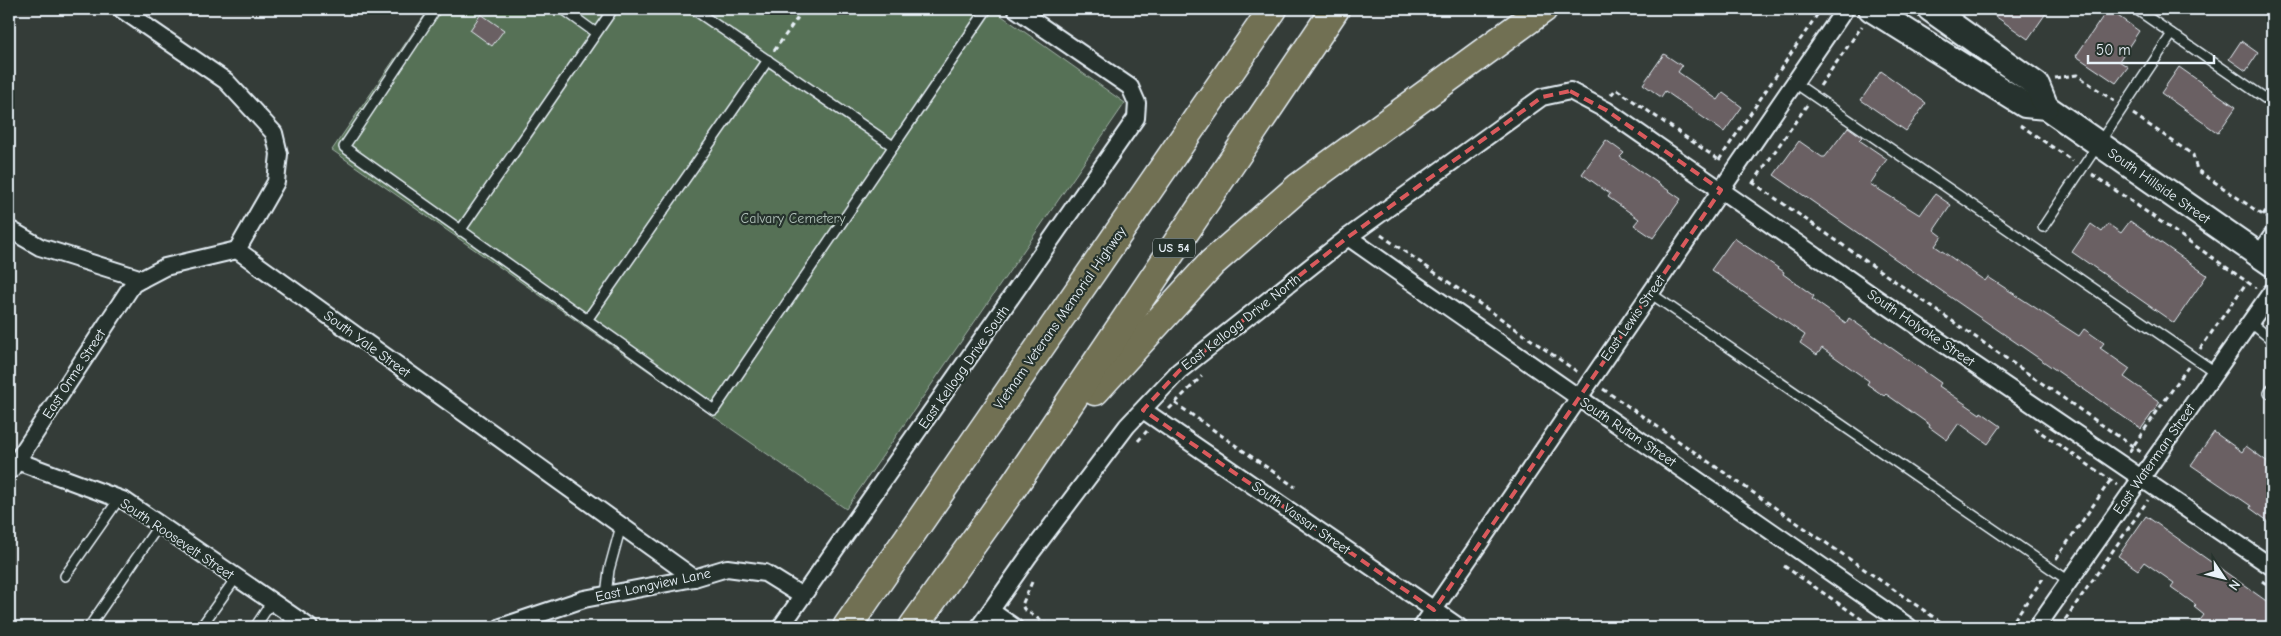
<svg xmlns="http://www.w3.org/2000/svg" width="2281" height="636" font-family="'Comic Neue',sans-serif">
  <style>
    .green { fill: #577156; stroke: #a0b1a7 }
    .building { fill: #6b6063; stroke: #e8f1f8 }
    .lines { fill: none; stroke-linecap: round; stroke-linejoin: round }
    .service-casing { stroke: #e8f1f8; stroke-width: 12 }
    .minor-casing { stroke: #e8f1f8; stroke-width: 20 }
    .secondary-casing { stroke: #e8f1f8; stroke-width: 28 }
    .motorway-casing { stroke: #e8f1f8; stroke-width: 31 }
    .path { stroke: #e8f1f8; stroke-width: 3; stroke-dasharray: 5 4; stroke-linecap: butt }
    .service { stroke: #26332d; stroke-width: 9 }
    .minor { stroke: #26332d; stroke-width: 16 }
    .secondary { stroke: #26332d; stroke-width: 24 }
    .motorway { stroke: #716f52; stroke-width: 28 }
    .marked { fill: none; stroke: #da5a5c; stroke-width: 4; stroke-dasharray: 10 6; stroke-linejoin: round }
    .labels { text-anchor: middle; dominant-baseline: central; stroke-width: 4.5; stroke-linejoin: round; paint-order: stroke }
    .shield { fill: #26332d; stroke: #aeb8bb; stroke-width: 1 }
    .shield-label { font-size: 12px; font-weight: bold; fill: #e8f1f8 }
    .street-label { font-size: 14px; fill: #e8f1f8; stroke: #26332d }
    .park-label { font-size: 14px; fill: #aebeb7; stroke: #26332d }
  </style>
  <rect width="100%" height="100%" fill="#343c38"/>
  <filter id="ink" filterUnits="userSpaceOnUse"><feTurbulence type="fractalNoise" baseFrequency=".02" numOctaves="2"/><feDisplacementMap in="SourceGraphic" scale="10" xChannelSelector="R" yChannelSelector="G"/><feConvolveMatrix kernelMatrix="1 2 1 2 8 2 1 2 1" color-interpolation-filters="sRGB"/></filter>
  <g filter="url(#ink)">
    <path class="green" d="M429,9H992L1125,103L846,509L332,150Z"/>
    <g class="building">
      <path d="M1985,9H2049L2028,39Z"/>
      <path d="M2108,9L2139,31L2119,61L2128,67L2116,83L2076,56Z"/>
      <path d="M481,14L504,30L492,46L470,30Z"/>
      <path d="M2241,41L2258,53L2246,71L2229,59Z"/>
      <path d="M1664,54L1682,66L1678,72L1718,100L1723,93L1742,107L1724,132L1665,91L1661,97L1643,84Z"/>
      <path d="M2179,67L2236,107L2218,133L2161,93Z"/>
      <path d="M1881,71L1926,103L1906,131L1861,100Z"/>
      <path d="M1848,127L1862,137L1859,140L1887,159L1870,184L1920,215L1935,194L1951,205L1934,230L1942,236L1935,246L1985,281L1988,277L2079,336L2084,329L2104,343L2100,348L2130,369L2124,377L2160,402L2141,429L1774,175L1799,141L1822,157H1825Z"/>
      <path d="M1606,140L1624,153L1620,157L1681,199L1653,238L1634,225L1639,219L1608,197L1610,194L1582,174Z"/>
      <path d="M2130,221L2207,275L2174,323L2072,252L2091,224L2102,232L2108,224L2121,233Z"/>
      <path d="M1734,238L1784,272L1783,274L1814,296L1812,299L1846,323L1849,318L1941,383L1939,386L1980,414L1981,412L2001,426L1988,444L1959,423L1947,440L1929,427L1930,425L1886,394L1884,396L1867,384L1869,381L1822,348L1817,355L1800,343L1805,335L1711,270Z"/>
      <path d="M2214,432L2242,452L2246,446L2272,465V524L2250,508L2251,506L2191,465Z"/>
      <path d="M2146,516L2272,605V627H2195L2204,615L2194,607L2196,605L2171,587L2174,583L2144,562L2138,570L2118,556Z"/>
    </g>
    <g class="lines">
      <g class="service-casing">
        <g id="service">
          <path d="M563,9L596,33"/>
          <path d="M693,9L893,146"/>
          <path d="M2136,9L2272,103"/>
          <path d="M434,12L344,147L714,410L987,9"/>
          <path d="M1795,83L2215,372"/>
          <path d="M2043,227L2172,34"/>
          <path d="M460,231L613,9"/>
          <path d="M1650,293L2069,581"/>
          <path d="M587,320L768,60"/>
          <path d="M2250,322L2272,340"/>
          <path d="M2269,393L2272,388"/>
          <path d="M65,576L119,499"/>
          <path d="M606,595L609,570L621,526"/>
          <path d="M89,627L159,525"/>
          <path d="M201,627L236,578"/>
          <path d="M255,627L271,603"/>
        </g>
      </g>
      <g class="minor-casing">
        <g id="minor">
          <path d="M121,9L226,81L274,133L279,154L276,182L237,250"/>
          <path d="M9,229L40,247L142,279L165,267L237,250L694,578"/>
          <path d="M1348,237C1534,368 1722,496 1909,627"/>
          <path d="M2259,255L2272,236"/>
          <path d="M1143,410L1459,627"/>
          <path d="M9,466L17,461L125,501L309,627"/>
          <path d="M11,470L133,284L142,279"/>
          <path d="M991,611L1014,627"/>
          <path d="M501,627L584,599L694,578L727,568L765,573L802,596"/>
          <path d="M781,627L1136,118L1137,103L1130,87L1016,9"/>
          <path d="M979,627L1028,557L1127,426L1179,371L1348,237L1542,97L1570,91L1606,110L1876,298L2272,567"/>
          <path d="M1422,627L1845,9"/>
          <path d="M2037,627L2272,291"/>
        </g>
      </g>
      <g class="secondary-casing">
        <g id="secondary">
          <path d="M1871,9L2025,105L2046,107L2272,264"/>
          <path d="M1930,9L2037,85L2046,107"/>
        </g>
      </g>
      <g class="motorway-casing">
        <g id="motorway">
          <path d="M1095,391L1212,263L1299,187L1543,9"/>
          <path d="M847,627L1273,9"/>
          <path d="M913,627L1013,487L1335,9"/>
        </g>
      </g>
      <g class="path">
        <path d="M774,51L804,9"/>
        <path d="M2055,78L2077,75L2114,101"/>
        <path d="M1820,86L1862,26"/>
        <path d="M1611,95L1616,89L1719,160"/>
        <path d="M2133,114L2193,155L2197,170L2270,220"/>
        <path d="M2020,125L2073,161"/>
        <path d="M1719,160L1821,9"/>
        <path d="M2092,174L2256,288"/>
        <path d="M1752,182L2141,452"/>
        <path d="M1753,183L1807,105"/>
        <path d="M2263,215L2272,201"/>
        <path d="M1381,235L1579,373"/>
        <path d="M2200,349L2247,282"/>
        <path d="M1603,389L1948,627"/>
        <path d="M1175,403L1295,487"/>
        <path d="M1169,409L1202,376"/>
        <path d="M2034,428L2118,485"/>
        <path d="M1138,441L1147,431"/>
        <path d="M2129,452L2188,367"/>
        <path d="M2056,559L2112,478"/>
        <path d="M1784,566L1873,627"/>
        <path d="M2262,581L2272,588"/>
        <path d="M1032,582L1022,605L1024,609L1050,627"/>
        <path d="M2009,627L2044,577"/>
        <path d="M2060,627L2148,500"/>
      </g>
      <use href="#service" class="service"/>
      <use href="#minor" class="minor"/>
      <use href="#secondary" class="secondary"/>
      <use href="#motorway" class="motorway"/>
    </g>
  </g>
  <path class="marked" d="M1570,91L1606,110L1721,190L1434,610L1143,410L1179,371L1348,237L1542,97Z"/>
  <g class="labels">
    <rect class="shield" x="1153" y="238.5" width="42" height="19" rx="4"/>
    <g class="shield-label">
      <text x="1174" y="248">US 54</text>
    </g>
    <g class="street-label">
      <text transform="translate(2159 186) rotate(35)">South Hillside Street</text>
      <text transform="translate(1060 318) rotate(-55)">Vietnam Veterans Memorial Highway</text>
      <text transform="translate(1633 318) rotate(-55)">East Lewis Street</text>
      <text transform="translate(1241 322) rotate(-38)">East Kellogg Drive North</text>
      <text transform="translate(1921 328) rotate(34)">South Holyoke Street</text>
      <text transform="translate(367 344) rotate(36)">South Yale Street</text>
      <text transform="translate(964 367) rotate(-55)">East Kellogg Drive South</text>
      <text transform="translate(74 374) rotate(-57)">East Orme Street</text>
      <text transform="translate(1628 432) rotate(34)">South Rutan Street</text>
      <text transform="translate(2154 459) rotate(-55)">East Waterman Street</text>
      <text transform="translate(1301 518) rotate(35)">South Vassar Street</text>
      <text transform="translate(177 539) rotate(34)">South Roosevelt Street</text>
      <text transform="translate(653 585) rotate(-12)">East Longview Lane</text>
    </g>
    <g class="park-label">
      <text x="793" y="218">Calvary Cemetery</text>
    </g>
  </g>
  <rect width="2281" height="636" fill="none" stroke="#26332d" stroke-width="30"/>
  <rect x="15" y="15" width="2251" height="606" fill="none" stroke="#e8f1f8" stroke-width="2" filter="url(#ink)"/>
  <g transform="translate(2224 578) rotate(125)" stroke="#26332d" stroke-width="4" paint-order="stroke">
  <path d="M0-4L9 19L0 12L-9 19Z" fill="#e8f1f8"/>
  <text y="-8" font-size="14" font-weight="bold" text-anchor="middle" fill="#e8f1f8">N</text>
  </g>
  <path d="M2088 55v8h126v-8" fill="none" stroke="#e8f1f8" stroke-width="2.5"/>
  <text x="2096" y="55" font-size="15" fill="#e8f1f8" stroke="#26332d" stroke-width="4" paint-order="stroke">50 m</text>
</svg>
